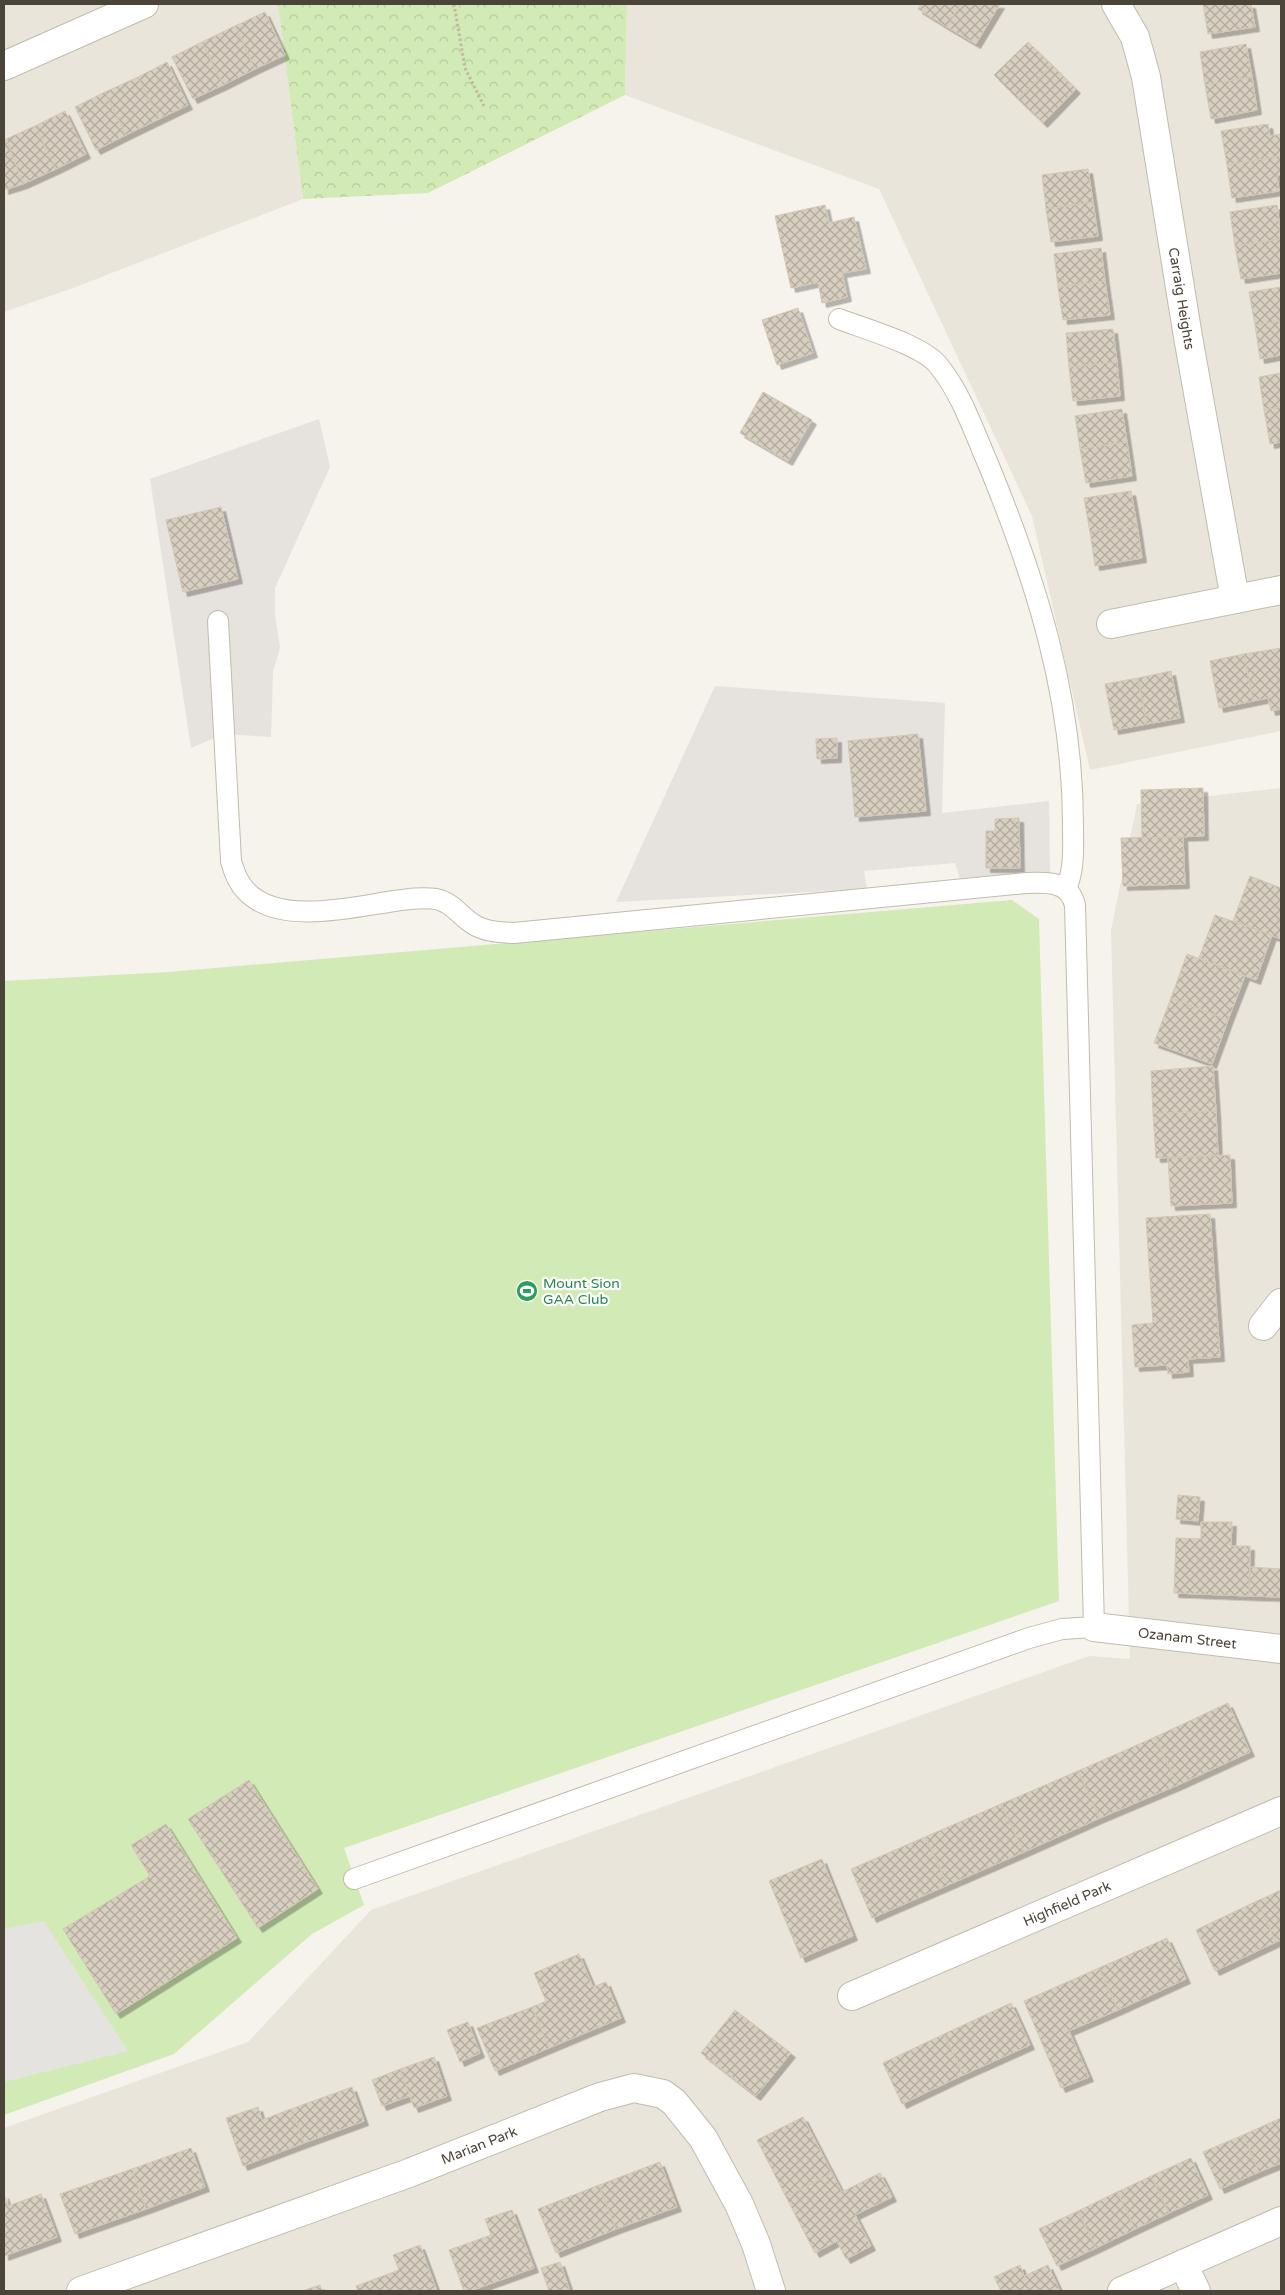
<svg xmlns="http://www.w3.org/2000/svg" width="1285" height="2295" font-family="'Varela Round',sans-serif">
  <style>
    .residential { fill: #eae5da }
    .industrial { fill: #e6e2dd }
    .grass { fill: #d2eab5 }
    .park { fill: url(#park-crowns) }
    .parking { fill: #e5e3e0 }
    .building { fill: url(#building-cross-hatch); stroke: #d3c7b4; filter: url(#shadow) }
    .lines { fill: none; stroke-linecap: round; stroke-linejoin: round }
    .service-casing { stroke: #c2bbae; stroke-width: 22 }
    .minor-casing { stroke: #c2bbae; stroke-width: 30 }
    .path { stroke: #c4b79f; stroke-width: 3; stroke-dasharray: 2.5 2.5; stroke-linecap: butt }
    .service { stroke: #fff; stroke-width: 20 }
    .minor { stroke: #fff; stroke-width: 28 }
    .labels { text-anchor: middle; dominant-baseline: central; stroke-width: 4.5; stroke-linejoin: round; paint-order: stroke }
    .street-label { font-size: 14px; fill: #4b4439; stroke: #fff }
    .leisure-label { font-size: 14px; fill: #27864d; stroke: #fff; text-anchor: start }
  </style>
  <defs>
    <pattern id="park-crowns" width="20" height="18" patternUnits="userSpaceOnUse" patternTransform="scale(1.25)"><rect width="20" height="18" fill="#d2eab5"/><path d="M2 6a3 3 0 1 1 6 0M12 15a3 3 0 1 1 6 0" fill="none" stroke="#b6ca9c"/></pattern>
    <pattern id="building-cross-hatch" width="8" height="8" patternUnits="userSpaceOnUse" patternTransform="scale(1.25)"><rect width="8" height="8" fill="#d8cfc1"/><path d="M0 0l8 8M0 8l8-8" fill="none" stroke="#b1aa9e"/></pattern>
    <filter id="shadow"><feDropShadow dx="4.5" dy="4.5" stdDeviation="0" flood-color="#0004"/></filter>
  </defs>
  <rect width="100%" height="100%" fill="#f6f3ec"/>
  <g class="residential">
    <path d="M4,4H278L303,199L73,288L4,312Z"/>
    <path d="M627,4H1281V731L1090,770L1032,516L879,189L625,95Z"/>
    <path d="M1281,788V2291H4V2128L248,2042L371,1910L1089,1656L1130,1659L1111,930L1137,804Z"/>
  </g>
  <g class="industrial">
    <path d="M319,419L330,467L275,588V614L280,648L273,672L271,737L224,734L191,748L150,479Z"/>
    <path d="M715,686L945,703L942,813L1049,801L1050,873L960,879L955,863L864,871L867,889L616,902Z"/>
  </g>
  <path class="grass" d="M1012,900L1039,919L1059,1601L344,1848L364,1905L312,1934L174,2054L4,2115V981L168,972Z"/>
  <path class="park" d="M278,4H627L625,95L428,193L303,199Z"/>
  <path class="parking" d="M44,1921L128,2051L4,2082V1929Z"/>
  <g class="building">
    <path d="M921,4H961L947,27L918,9Z"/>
    <path d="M961,4H1000L976,44L947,27Z"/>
    <path d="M1203,4H1251L1255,27L1208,34Z"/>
    <path d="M265,12L285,55L255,69L235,26Z"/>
    <path d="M235,26L255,69L223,85L202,42Z"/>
    <path d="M202,42L223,85L193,99L172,57Z"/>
    <path d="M1028,42L1052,65L1018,99L994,75Z"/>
    <path d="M1246,44L1252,77L1205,85L1200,52Z"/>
    <path d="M167,62L188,105L159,119L138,77Z"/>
    <path d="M1052,65L1076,89L1043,123L1018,99Z"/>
    <path d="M138,77L159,119L126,135L105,92Z"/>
    <path d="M1252,77L1257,110L1211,119L1205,85Z"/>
    <path d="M105,92L126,135L96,150L75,107Z"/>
    <path d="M65,111L86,154L56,169L35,126Z"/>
    <path d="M1268,124L1270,136L1281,134V156L1227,165L1221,131Z"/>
    <path d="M35,126L56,169L23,184L6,139Z"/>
    <path d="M6,139L23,184L4,190V140Z"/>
    <path d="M1281,156V175L1277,176L1279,191L1232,198L1227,165Z"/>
    <path d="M1088,169L1093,202L1046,209L1042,175Z"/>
    <path d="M1093,202L1098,236L1051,242L1046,209Z"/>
    <path d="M825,205L829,223L854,217L866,269L842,273L847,297L822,303L818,282L791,288L775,216Z"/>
    <path d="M1277,205L1281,239L1235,246L1230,212Z"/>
    <path d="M1281,239V273L1241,279L1235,246Z"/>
    <path d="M1101,248L1105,281L1058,287L1054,254Z"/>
    <path d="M1105,281L1110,315L1063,320L1058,287Z"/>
    <path d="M1281,287V321L1255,325L1249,292Z"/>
    <path d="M798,308L813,353L777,365L762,320Z"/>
    <path d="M1281,321V355L1260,359L1255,325Z"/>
    <path d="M1113,329L1117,362L1069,367L1066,333Z"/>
    <path d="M1117,362L1120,396L1073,401L1069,367Z"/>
    <path d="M1281,373V407L1264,410L1259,377Z"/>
    <path d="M763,392L812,420L788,461L740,433Z"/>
    <path d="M1281,407V442L1270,444L1264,410Z"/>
    <path d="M1122,409L1127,442L1080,449L1075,416Z"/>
    <path d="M1127,442L1132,476L1086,483L1080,449Z"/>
    <path d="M1131,491L1137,525L1090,532L1084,498Z"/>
    <path d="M221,507L238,579L183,592L166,520Z"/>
    <path d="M1137,525L1142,558L1095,566L1090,532Z"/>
    <path d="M1281,648V709L1271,711L1268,698L1253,701L1244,654Z"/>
    <path d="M1244,654L1253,701L1219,708L1210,661Z"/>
    <path d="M1171,671L1180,718L1147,724L1138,678Z"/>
    <path d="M1138,678L1147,724L1114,730L1105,684Z"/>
    <path d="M918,734L926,811L855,817L848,741Z"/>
    <path d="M837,738V758L817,759L816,739Z"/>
    <path d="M1203,788L1204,836L1142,838L1141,790Z"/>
    <path d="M1019,818L1020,868H986V831H995V819Z"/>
    <path d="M1183,837L1185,884L1123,886L1121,838Z"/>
    <path d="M1250,876L1281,888V939L1233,921Z"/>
    <path d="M1215,915L1272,935L1256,980L1199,958Z"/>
    <path d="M1187,954L1245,976L1228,1020L1171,998Z"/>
    <path d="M1171,998L1228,1020L1212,1064L1154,1043Z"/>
    <path d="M1213,1066L1216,1111L1153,1114L1151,1071Z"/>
    <path d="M1216,1111L1218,1155L1156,1158L1153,1114Z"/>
    <path d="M1230,1155L1232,1203L1171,1206L1168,1158Z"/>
    <path d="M1210,1214L1220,1357L1188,1359L1189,1372L1168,1374L1167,1365L1135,1367L1132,1325L1153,1323L1146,1218Z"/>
    <path d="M1178,1495L1200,1497L1198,1521L1176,1519Z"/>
    <path d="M1201,1522H1232L1231,1546H1250L1249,1596L1174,1593L1176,1538L1201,1539Z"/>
    <path d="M1250,1567L1281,1569V1597L1249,1596Z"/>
    <path d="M1228,1703L1250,1752L1178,1785L1155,1737Z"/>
    <path d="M1155,1737L1178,1785L1100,1818L1078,1771Z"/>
    <path d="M1078,1771L1100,1818L1024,1852L1001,1804Z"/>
    <path d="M249,1780L318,1889L258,1928L188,1819Z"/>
    <path d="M1001,1804L1024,1852L948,1885L925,1837Z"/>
    <path d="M166,1824L237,1938L116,2014L63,1929L150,1876L131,1845Z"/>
    <path d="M925,1837L948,1885L872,1918L851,1869Z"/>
    <path d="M822,1859L853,1936L801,1958L769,1881Z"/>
    <path d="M1281,1890V1940L1276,1942L1257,1901Z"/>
    <path d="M1257,1901L1276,1942L1215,1971L1196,1930Z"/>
    <path d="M1167,1938L1186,1979L1118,2010L1099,1968Z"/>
    <path d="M579,1954L593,1987L606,1982L621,2018L549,2048L532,2007L546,2001L534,1973Z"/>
    <path d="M1099,1968L1118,2010L1069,2031L1089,2077L1061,2088L1024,2001Z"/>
    <path d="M1011,2003L1030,2045L963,2075L944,2034Z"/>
    <path d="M532,2007L549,2048L495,2071L477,2028Z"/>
    <path d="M735,2010L791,2053L756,2096L701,2053Z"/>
    <path d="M468,2022L480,2053L460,2062L447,2030Z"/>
    <path d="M944,2034L963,2075L902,2104L883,2063Z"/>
    <path d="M434,2057L447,2096L414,2108L400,2069Z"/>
    <path d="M400,2069L410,2096L382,2106L372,2080Z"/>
    <path d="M352,2087L364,2121L304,2143L291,2109Z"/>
    <path d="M258,2107L262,2120L291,2109L304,2143L243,2166L226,2118Z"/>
    <path d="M803,2117L832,2173L786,2197L757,2140Z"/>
    <path d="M1281,2118V2163L1259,2172L1243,2135Z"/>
    <path d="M1243,2135L1259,2172L1220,2189L1203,2152Z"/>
    <path d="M191,2148L205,2187L146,2209L132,2169Z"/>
    <path d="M1191,2158L1208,2195L1169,2213L1151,2176Z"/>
    <path d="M660,2162L677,2207L616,2229L599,2185Z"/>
    <path d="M132,2169L146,2209L75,2234L60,2194Z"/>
    <path d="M832,2173L842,2192L880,2173L892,2197L855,2215L871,2246L846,2259L837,2241L815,2253L786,2197Z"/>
    <path d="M1151,2176L1169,2213L1135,2229L1117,2192Z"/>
    <path d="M599,2185L616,2229L556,2253L538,2209Z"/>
    <path d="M1117,2192L1135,2229L1096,2248L1078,2211Z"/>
    <path d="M4,2194L8,2206L41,2194L57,2237L4,2256Z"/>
    <path d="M512,2210L534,2268L470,2291H464L449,2250L491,2235L485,2219Z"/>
    <path d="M1078,2211L1096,2248L1057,2266L1039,2229Z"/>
    <path d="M420,2245L437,2291H358L356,2286L399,2270L393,2255Z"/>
    <path d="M560,2262L570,2291H549L541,2268Z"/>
    <path d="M1020,2265L1024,2276L1048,2265L1060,2291H1001L994,2277Z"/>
    <path d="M320,2285L322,2291H302Z"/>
  </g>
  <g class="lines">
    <g class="service-casing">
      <g id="service">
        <path d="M839,319C865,329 922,345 938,365C962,394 974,432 989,466C1037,583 1073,698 1073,825C1073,847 1075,868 1066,889"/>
        <path d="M218,621L231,861C234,872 238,883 246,891C279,926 353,907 394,901C408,899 422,897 436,899C452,902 460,916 473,924C485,932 500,932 514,933L1026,883C1047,882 1069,881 1075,905L1094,1627L1062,1629L1029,1638L354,1879"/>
      </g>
    </g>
    <g class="minor-casing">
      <g id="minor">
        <path id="s1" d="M1116,4L1135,37L1146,77L1188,337L1235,599"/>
        <path d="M4,66L144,4"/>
        <path d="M1111,624L1281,590"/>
        <path d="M1263,1326L1281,1303"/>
        <path id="s2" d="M1094,1627L1281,1649"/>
        <path id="s3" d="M852,1996L1281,1811"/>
        <path d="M1183,2264L1196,2291"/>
        <path id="s4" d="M81,2291L409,2173L600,2097L634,2088L663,2094L674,2102L703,2138L739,2204L756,2244L771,2291"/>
        <path d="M1122,2291L1281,2221"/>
      </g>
    </g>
    <path class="path" d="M454,4L465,68L484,106"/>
    <use href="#service" class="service"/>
    <use href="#minor" class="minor"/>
  </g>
  <defs>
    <g id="stadium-disc" transform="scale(1.125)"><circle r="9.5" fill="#2e9e5b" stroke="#fff"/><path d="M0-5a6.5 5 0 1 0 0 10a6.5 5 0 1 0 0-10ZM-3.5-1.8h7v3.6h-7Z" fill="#fff"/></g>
  </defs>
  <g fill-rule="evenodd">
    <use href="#stadium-disc" x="527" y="1291"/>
  </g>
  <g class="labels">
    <g class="street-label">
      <text stroke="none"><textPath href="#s1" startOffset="304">Carraig Heights</textPath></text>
      <text stroke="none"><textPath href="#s2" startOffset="94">Ozanam Street</textPath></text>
      <text stroke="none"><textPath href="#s3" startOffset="234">Highfield Park</textPath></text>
      <text stroke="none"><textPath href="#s4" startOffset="424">Marian Park</textPath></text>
    </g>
    <g class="leisure-label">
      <text x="543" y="1283">Mount Sion<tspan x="543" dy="16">GAA Club</tspan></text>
    </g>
  </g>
  <rect width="1285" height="2295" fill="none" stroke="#4b4439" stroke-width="10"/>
</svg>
